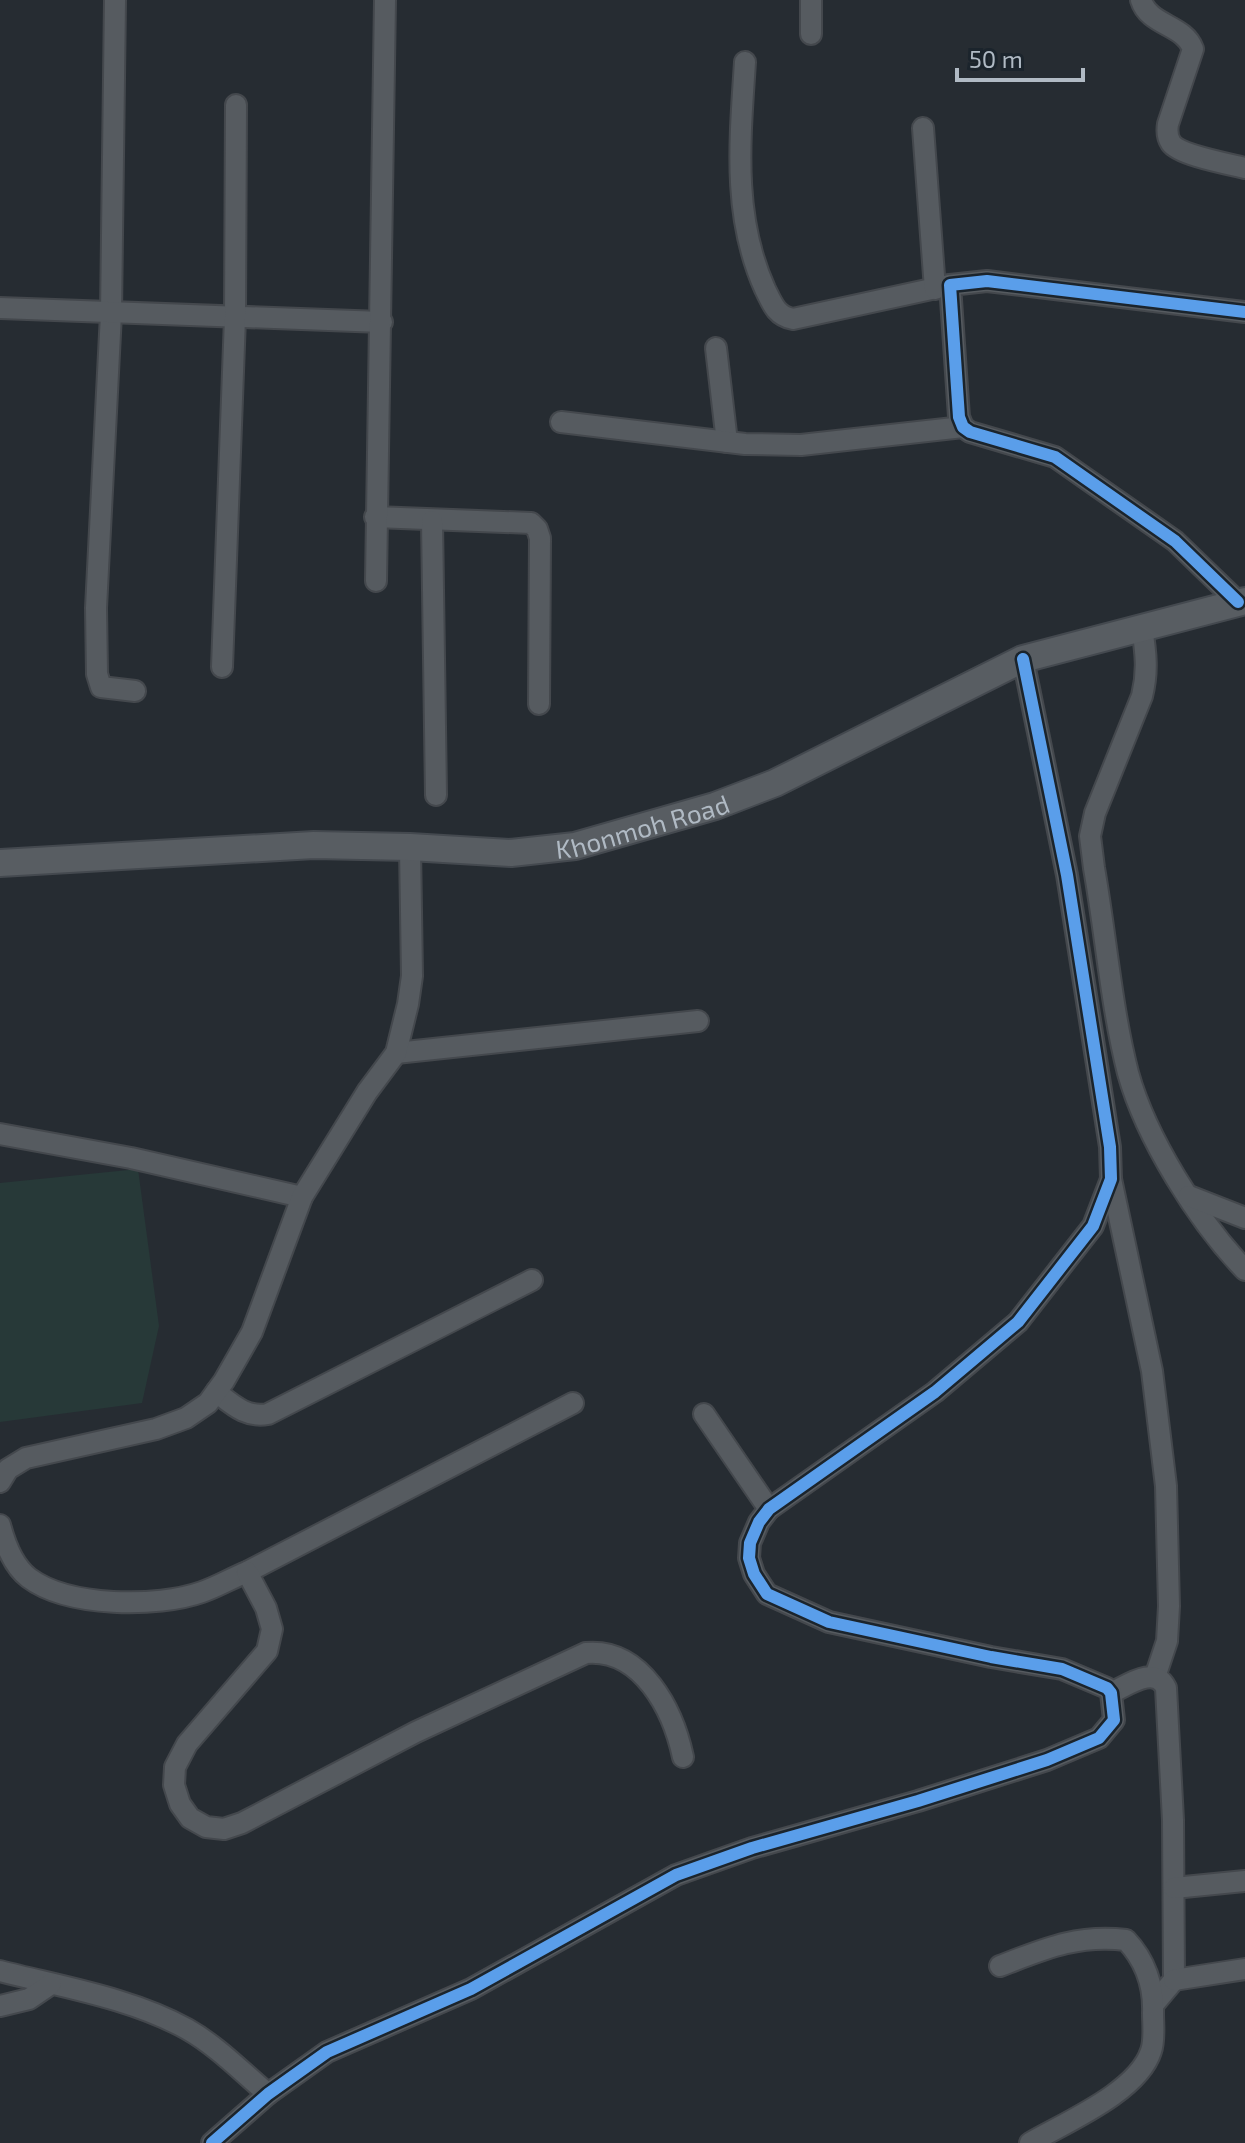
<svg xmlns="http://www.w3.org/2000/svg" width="1245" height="2143" font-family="'Exo 2',sans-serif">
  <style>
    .green { fill: #273938 }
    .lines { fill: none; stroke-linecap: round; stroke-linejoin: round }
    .minor-casing { stroke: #44484d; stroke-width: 24 }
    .major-casing { stroke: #44494f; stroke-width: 30 }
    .minor { stroke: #565b60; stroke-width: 20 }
    .major { stroke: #585d62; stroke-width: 26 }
    .cycleway-casing { stroke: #1b242c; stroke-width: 17 }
    .cycleway { stroke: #5a9eea; stroke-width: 12 }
    .labels { text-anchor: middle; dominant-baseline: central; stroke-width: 6; stroke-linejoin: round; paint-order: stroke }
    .street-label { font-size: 26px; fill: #b0bac4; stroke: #1b242c }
  </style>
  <rect width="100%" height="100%" fill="#262c32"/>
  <path class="green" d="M138,1169L159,1326L142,1403L0,1422V1183Z"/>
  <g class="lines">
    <g class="minor-casing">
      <g id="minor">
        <path d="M115,0L111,314L96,608L97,674L101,687L135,691"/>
        <path d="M811,0V34"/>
        <path d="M1141,0C1149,26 1184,24 1193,49L1168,124C1167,130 1167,137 1171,143C1179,155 1229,164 1245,168"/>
        <path d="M745,62C740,140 732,216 765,289C772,303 776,316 793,319L950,285"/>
        <path d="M923,128L935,289"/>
        <path d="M0,308L382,322"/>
        <path d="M716,348L727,442"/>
        <path d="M561,422L745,444L801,445L963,427"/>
        <path d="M375,517L531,523L537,529L540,538L539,704"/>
        <path d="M432,521L436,795"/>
        <path d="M376,581L385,0"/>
        <path d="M1238,602L1175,541L1055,457L970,432L963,427L959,417L950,285L987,281L1245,312"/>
        <path d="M1142,628C1146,653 1148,672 1142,696L1095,813L1090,836L1094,868C1106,936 1111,1006 1128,1073C1146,1138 1198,1221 1245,1270"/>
        <path d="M222,667L235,318L236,105"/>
        <path d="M396,1053L698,1021"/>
        <path d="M0,1134L131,1158L302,1197"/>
        <path d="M1111,1179L1152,1371L1166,1486L1169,1606L1167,1641L1155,1677"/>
        <path d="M1189,1196L1245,1218"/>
        <path d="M216,1392C233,1405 246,1418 268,1414L532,1280"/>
        <path d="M704,1414L769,1509"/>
        <path d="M0,1482L8,1469L26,1458L156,1429L186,1418L208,1403L224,1381L252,1332L302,1197L367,1092L396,1053L408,1004L412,976L410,847"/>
        <path d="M0,1525C5,1544 13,1566 29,1578C68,1607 157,1608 202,1592C217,1587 232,1578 247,1572L573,1403"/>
        <path d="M247,1572L266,1608L272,1629L267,1651L187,1744L175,1767L174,1785L180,1804L190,1818L206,1827L224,1829L242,1823L416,1732L586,1653C642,1648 673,1710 683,1757"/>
        <path d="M1111,1693C1128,1685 1155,1665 1166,1688L1173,1820L1174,1980L1153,2005"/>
        <path d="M1174,1888L1245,1881"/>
        <path d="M1000,1966C1044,1949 1078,1934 1126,1940C1145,1960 1154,1986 1153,2013C1153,2025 1155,2040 1151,2051C1138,2092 1066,2122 1030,2143"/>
        <path d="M0,1971C62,1987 131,1998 187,2029C217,2046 242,2072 268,2094"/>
        <path d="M1174,1980L1245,1969"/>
        <path d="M0,2006L29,1999L51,1984"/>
        <path d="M212,2143L268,2094L327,2052L471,1989L676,1875L752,1848L918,1801L1047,1760L1099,1738L1114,1720L1111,1693L1107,1688L1062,1669L991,1657L829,1622L767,1594L754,1574L749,1558L750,1543L759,1522L769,1509L935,1392L1018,1322L1093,1226L1111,1179L1110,1147L1067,875L1023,659"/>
      </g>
    </g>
    <g class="major-casing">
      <g id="major">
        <path id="s1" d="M0,863L314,845L410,847L511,853L575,846L715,806L775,783L1023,659L1245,601"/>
      </g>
    </g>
    <use href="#minor" class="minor"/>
    <use href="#major" class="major"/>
    <g class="cycleway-casing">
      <g id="cycleway">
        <path d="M1238,602L1175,541L1055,457L970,432L963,427L959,417L950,285L987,281L1245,312"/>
        <path d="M212,2143L268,2094L327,2052L471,1989L676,1875L752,1848L918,1801L1047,1760L1099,1738L1114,1720L1111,1693L1107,1688L1062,1669L991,1657L829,1622L767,1594L754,1574L749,1558L750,1543L759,1522L769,1509L935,1392L1018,1322L1093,1226L1111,1179L1110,1147L1067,875L1023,659"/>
      </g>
    </g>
    <use href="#cycleway" class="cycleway"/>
  </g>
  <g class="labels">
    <g class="street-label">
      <text stroke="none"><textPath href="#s1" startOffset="646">Khonmoh Road</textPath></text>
    </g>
  </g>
  <path d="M957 68v12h126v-12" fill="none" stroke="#b0bac4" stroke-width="4"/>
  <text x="969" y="68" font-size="24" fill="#b0bac4" stroke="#1b242c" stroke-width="6" paint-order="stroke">50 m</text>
</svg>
